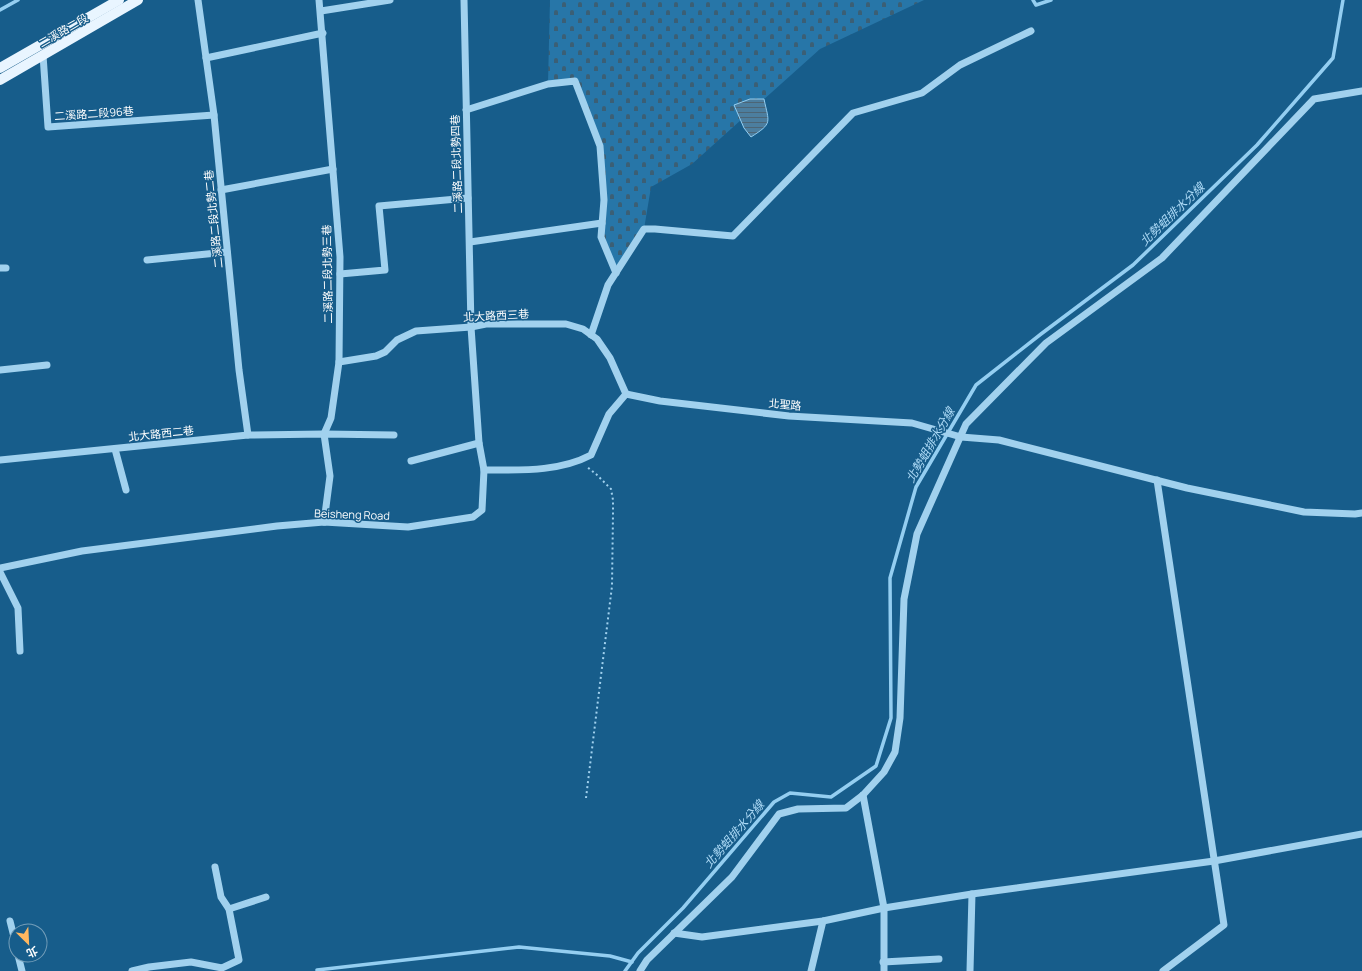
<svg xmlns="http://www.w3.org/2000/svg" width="1362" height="971" font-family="Manrope,'Noto Sans TC',sans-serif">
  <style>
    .cemetery { fill: url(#cemetery-stones) }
    .water { fill: url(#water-rules); stroke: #94cef1 }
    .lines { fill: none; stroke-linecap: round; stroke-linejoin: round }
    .stream { stroke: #94cef1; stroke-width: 3.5 }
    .path { stroke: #a1d1ee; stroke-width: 2; stroke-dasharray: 2 3; stroke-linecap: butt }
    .minor { stroke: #a1d1ee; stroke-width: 7 }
    .major { stroke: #e9f5ff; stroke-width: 10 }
    .labels { text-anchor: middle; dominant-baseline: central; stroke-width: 3; stroke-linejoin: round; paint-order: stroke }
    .street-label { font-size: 11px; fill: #fff; stroke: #175d8b }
    .water-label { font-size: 12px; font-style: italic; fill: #addaf6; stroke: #175d8b }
  </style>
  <defs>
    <pattern id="cemetery-stones" width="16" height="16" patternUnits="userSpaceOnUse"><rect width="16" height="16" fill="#2776a8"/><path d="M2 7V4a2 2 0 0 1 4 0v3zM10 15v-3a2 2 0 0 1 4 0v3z" fill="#3b5f75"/></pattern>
    <pattern id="water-rules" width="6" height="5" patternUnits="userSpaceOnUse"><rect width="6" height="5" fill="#4c7e9f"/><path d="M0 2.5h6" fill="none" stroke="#4c6576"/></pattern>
  </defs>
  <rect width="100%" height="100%" fill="#175d8b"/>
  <path class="cemetery" d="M550,0H924L820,49L692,164L651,187L644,229L616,273L601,237L600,146L575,81L548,84Z"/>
  <path class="water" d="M750,99H764C769,123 773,123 751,137L744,128L734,105Z"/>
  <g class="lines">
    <g class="stream">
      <path d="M1033,0L1036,5L1051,0"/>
      <path d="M0,10L18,0"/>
      <path d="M317,970L519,947L610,956L632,962"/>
      <path d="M625,971L638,953L683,908L774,802L790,793L831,797L876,766L891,718L890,578L916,487L976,385L1041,334L1133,265L1257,145L1333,58L1343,0"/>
    </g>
    <path class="path" d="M586,798L612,586L613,513V500L611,489L596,474L587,467"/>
    <g class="minor">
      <path d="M198,0L214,115L239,370L248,435"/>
      <path d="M319,0L340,257L339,362L331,418L324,434L330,476L324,522"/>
      <path d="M464,0L471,327L479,443L484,470"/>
      <path d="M321,11L390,0"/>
      <path d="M43,55L48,127L214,115"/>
      <path d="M206,58L323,33"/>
      <path d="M466,110L548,84L575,81L600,146L604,200L601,237L616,273"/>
      <path d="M221,190L333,169"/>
      <path d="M470,242L602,223"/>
      <path d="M147,260L227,252"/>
      <path d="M0,268H6"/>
      <path d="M340,274L385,270L379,206L468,198"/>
      <path d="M591,335L608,285L644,229H655L733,236L853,113L922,93L960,65L1031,31"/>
      <path d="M339,362L376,356L385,352L397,340L416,331L471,327L486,324H566L583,329L597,339L610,358L626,394"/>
      <path d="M0,370L47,365"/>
      <path d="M626,394L660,401L789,416L912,423L961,437L999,440L1187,488L1304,512L1355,514L1362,513"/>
      <path d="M115,449L126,490"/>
      <path d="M0,460L248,435L324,434L394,435"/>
      <path d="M411,461L479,443"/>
      <path d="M1157,480L1224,925L1163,971"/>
      <path d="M0,568L82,551L277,526L324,522L408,527L473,517L482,510L484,470C520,470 559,472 591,455L609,414L626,394"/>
      <path d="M0,572L18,608L20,651"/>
      <path d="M863,795L884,908V971"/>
      <path d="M972,894L1214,861L1362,834"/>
      <path d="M229,909L266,897"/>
      <path d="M10,921L16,945"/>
      <path d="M674,933L702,937L823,921L884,908L972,894L970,971"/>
      <path d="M18,955L22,971"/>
      <path d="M883,962L939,959"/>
      <path d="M132,971L149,967L191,962L222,968L239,960L229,909L221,897L215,867"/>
      <path d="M640,971L647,960L732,877L779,814L798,809L846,808L863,795L884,772L895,752L900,718L904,599L917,534L966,424L1046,343L1162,258L1314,99L1362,91"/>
      <path d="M811,971L823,921"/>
    </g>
    <g class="major">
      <path d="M0,68L119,0"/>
      <path d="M0,80L138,0"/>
    </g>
  </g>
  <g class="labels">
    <g class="street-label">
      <text transform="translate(63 30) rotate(-30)">二溪路二段</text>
      <text transform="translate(94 113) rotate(-4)">二溪路二段96巷</text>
      <text transform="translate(456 164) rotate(-92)">二溪路二段北勢四巷</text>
      <text transform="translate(213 219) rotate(-96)">二溪路二段北勢二巷</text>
      <text transform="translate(327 274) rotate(-91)">二溪路二段北勢三巷</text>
      <text transform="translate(496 315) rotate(-3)">北大路西三巷</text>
      <text transform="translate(785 404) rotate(5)">北聖路</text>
      <text transform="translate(161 433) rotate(-6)">北大路西二巷</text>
      <text transform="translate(352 514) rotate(2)">Beisheng Road</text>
    </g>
    <g class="water-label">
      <text transform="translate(1172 214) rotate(-44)">北勢蛆排水分線</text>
      <text transform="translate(930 445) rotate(-60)">北勢蛆排水分線</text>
      <text transform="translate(734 834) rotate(-49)">北勢蛆排水分線</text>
    </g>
  </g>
  <g transform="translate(28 943) rotate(156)"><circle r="19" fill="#175d8b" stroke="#749eb9"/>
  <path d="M0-3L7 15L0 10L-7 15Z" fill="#ffb75f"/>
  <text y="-6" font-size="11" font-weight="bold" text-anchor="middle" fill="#ffffff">北</text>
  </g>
</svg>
